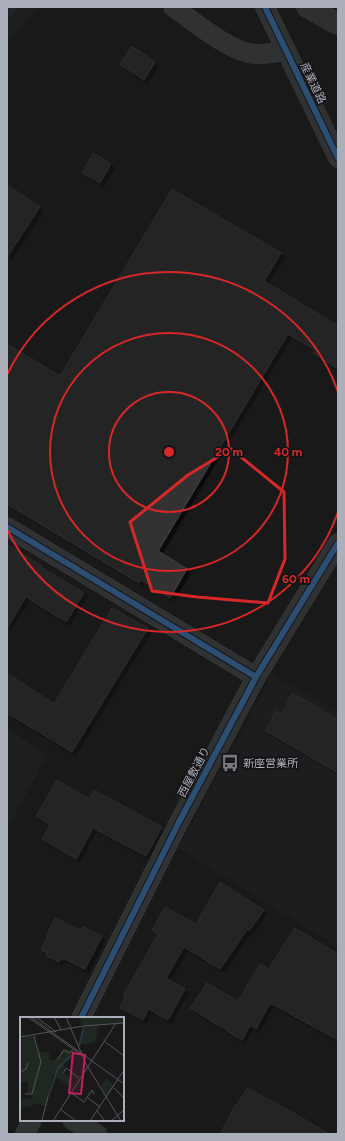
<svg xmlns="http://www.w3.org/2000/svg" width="345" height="1141" font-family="Figtree,'Noto Sans JP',sans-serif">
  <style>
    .built { fill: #232326 }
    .green { fill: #1f2721 }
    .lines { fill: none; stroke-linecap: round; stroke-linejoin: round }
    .stream { stroke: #2c343c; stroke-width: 6 }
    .building { fill: #313132; stroke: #424346; filter: url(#shadow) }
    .minor { stroke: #4d4f53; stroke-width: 20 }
    .highway { stroke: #4b4b4f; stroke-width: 22 }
    .cycleway-casing { stroke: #141316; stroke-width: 8 }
    .cycleway { stroke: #468fdf; stroke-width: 6 }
    .marked { fill: none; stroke: #d62828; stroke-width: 3; stroke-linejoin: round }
    .ring { fill: none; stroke: #d62828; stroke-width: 2 }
    .labels { text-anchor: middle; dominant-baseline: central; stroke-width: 3.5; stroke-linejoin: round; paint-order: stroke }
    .street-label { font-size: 11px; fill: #abafba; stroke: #141316 }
    .poi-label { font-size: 11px; fill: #abafba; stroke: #141316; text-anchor: start }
    .inset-river { fill: none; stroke: #2c343c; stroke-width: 2 }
    .inset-road { fill: none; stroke: #53555a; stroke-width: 1 }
    .view { fill: #c12060; fill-opacity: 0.15; stroke: #c12060; stroke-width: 2 }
    .inset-edge { fill: none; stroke: #abafba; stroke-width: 2 }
    .centre { fill: #d62828; stroke: #141316; stroke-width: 2 }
    .ring-label { font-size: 12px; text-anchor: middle; font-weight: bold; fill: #d62828; stroke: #141316; stroke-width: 3.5; stroke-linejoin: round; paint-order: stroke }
  </style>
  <defs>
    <filter id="shadow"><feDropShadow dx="3.5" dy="3.5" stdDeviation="0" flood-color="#0009"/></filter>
  </defs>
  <rect width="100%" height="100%" fill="#19191a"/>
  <path class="built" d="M272,675L338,711V947L179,848Z"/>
  <g class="green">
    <path d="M7,7H40L7,41Z"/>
    <path d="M7,727L47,756L7,829Z"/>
  </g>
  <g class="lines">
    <path class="stream" d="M7,16L15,7"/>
  </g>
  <g class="building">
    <path d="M132,46L155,62L144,80L120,64Z"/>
    <path d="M93,153L111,164L100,183L82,173Z"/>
    <path d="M7,185L40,207L7,257Z"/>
    <path d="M172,189L281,253L264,281L338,326V369L313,353L315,350L288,334L158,551L187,569L170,598L141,580L139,583L7,504V344L60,376Z"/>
    <path d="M7,544L42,566L41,567L84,593L66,622L26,597L7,628Z"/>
    <path d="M112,608L148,628L72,752L7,713V673L54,704Z"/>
    <path d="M292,694L310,703L338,720V773L266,731L276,711L282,714Z"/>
    <path d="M57,780L89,799L94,790L162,827L146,856L93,828L76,859L42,839L50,825L36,816Z"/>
    <path d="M220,882L264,910L249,931L247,930L220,969L184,947L166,978L185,989L168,1020L148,1009L143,1020L120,1008L126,997L123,996L158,934L152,930L165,907L196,924Z"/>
    <path d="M55,918L81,931L83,927L102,936L85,969L62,958L59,962L46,956L47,953L41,950L48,935H47Z"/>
    <path d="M295,928L338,954V1040L270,1003L256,1029L250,1025L242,1040L190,1008L207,983L238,1001L260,964L268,969Z"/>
    <path d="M247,1088L292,1112L329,1134H220L236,1104L237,1105Z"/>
  </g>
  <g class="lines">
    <g class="minor">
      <path d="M173,7C194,21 229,52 255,54C265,55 276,52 286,51"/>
      <path d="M265,7L338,158"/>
      <path d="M7,527L256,677"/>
      <path d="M81,1018L179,822L256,677L338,543"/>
      <path d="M72,1120L97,1134"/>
      <path d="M25,1134L32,1120"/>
    </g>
    <path class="highway" d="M307,7L338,24"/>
    <g class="cycleway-casing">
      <g id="cycleway">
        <path d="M265,7L338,158"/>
        <path d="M7,527L256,677"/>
        <path d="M81,1018L179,822L256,677L338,543"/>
      </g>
    </g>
    <use href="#cycleway" class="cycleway"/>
  </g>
  <path d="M0 0H345V1141H0ZM231,449L284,492L285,559L268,603L197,597L152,591L130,522L188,475Z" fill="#19191a" fill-opacity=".55" fill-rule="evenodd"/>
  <path class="marked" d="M231,449L284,492L285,559L268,603L197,597L152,591L130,522L188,475Z"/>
  <g class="ring">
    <circle cx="169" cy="452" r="60"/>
    <circle cx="169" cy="452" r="119"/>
    <path d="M338 512A179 179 0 0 1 7 529M7 375A179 179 0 0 1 338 392"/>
  </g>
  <defs>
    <g id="bus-bare" transform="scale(1.38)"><path d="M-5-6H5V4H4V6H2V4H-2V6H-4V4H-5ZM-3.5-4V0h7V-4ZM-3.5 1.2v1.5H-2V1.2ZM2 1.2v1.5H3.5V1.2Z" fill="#787a82" stroke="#141316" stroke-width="2.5" paint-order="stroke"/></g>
  </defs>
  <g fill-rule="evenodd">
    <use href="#bus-bare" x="230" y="763"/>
  </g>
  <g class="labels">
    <g class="street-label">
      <text transform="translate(313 83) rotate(64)">産業道路</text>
      <text transform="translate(194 772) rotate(-62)">西屋敷通り</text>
    </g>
    <g class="poi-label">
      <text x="243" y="763">新座営業所</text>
    </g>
  </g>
  <g transform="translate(20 1017)">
    <rect width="104" height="104" fill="#19191a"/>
    <path d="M58,0H104V6L79,8L75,25L67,28L61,27L65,10ZM3,13L5,20L14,19L18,34L29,35V42L37,43L43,31L56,35L43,47L45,49L42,54L52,63L48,68L33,58L25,89L13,86L12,89L0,91V86L3,85L0,81L11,82L12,76H8V65H0V21L3,20ZM86,62L95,68L87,79L80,69Z" fill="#1f2721"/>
    <path class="inset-river" d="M59,29L64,10M28,80L38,51L55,35"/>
    <path class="inset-road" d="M8,0L63,39M11,0L104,67M16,0L36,15M34,0L41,13M46,0L66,47L101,104M0,20L63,9L104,6M84,24L104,39M37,43L44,33L49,36L53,33M0,55L6,52L8,46M43,56L46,51L59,61M94,71L104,81M50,75L64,85L72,73L74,77M5,77H12L21,45L14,19M68,81L80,90M40,92L56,104M77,94L85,104M22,103L28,80M33,104L96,6M70,104L104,53M91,104L104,93"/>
    <path class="view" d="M53,36L65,38L61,77L49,76Z"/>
    <rect width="104" height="104" class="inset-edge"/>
  </g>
  <circle cx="169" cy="452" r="6" class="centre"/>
  <g class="ring-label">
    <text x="229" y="456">20 m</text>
    <text x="288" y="456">40 m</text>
    <text x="296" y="583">60 m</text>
  </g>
  <rect width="345" height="1141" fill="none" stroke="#abafba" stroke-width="16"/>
</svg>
